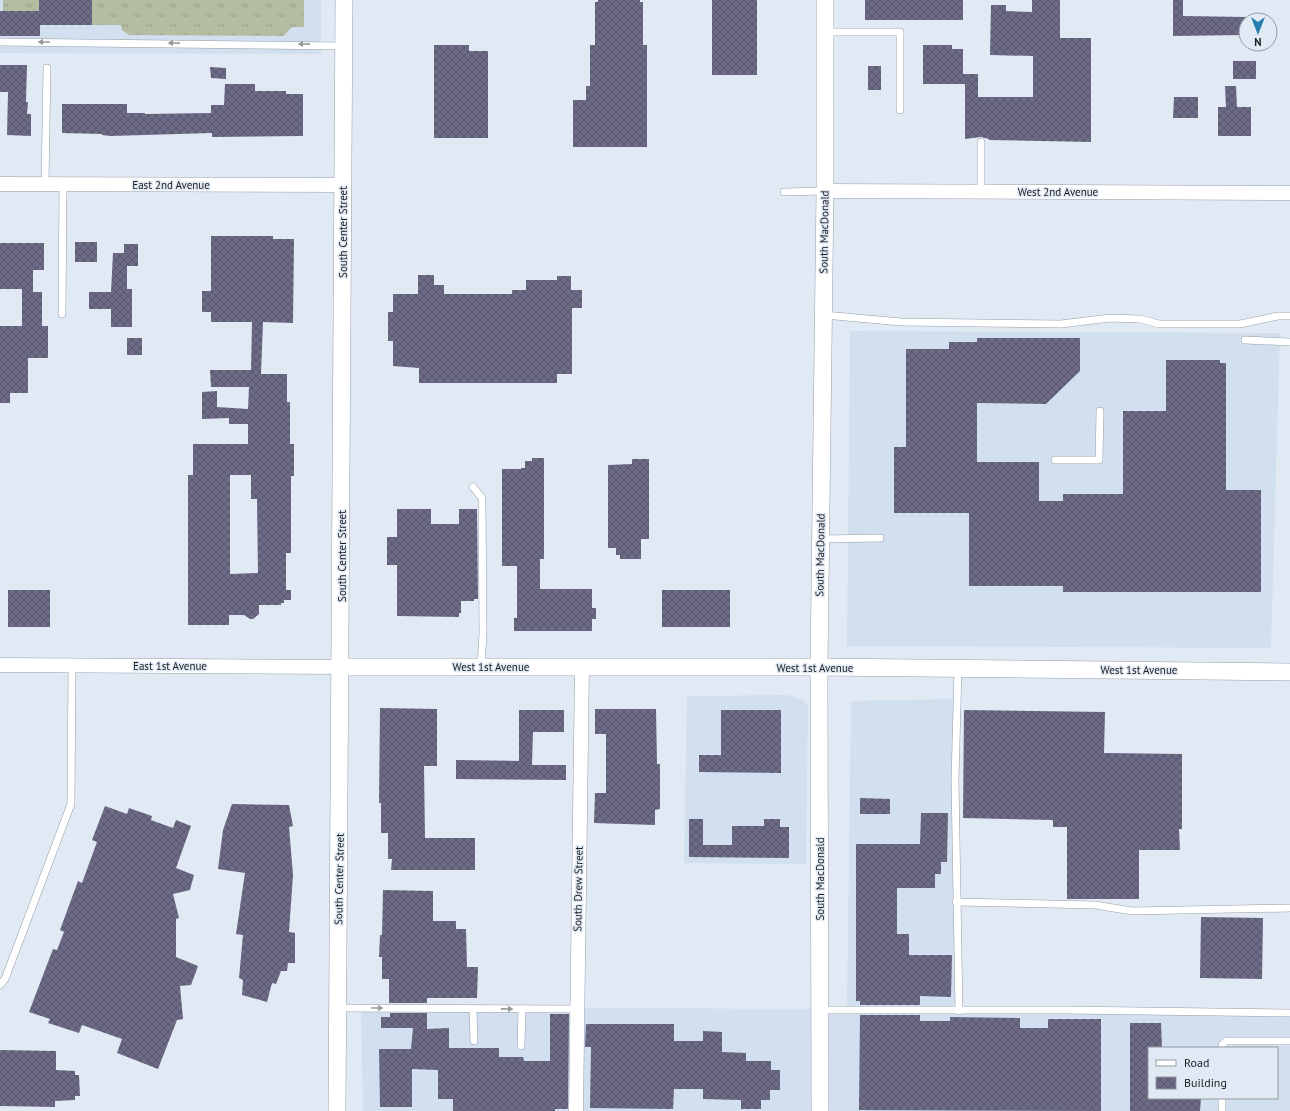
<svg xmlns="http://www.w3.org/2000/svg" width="1290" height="1111" font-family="'PT Sans',sans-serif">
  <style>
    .built { fill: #d1dfef; fill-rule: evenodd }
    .grass { fill: url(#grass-tufts) }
    .building { fill: url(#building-cross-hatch); fill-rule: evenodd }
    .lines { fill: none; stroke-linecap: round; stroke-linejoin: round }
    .service-casing { stroke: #959ea7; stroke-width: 8 }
    .minor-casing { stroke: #959ea7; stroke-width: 15 }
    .tertiary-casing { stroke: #959ea7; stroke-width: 18 }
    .service { stroke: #fff; stroke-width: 7 }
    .minor { stroke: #fff; stroke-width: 14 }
    .tertiary { stroke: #fff; stroke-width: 17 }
    .oneway { fill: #98999b }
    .labels { text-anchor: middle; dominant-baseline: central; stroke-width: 3; stroke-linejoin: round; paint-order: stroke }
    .street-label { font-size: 11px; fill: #191c20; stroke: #e1eaf4 }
  </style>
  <defs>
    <pattern id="grass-tufts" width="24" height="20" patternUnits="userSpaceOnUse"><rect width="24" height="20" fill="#b4bca1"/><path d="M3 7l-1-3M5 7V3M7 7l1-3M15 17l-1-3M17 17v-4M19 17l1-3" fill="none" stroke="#9aa18a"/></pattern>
    <pattern id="building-cross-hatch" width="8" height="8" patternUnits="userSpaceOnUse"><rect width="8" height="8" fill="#6c6a85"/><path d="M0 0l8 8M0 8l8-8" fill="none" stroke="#58566c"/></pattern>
  </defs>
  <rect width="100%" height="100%" fill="#e1eaf4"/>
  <g class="built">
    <path d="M0,0H321V54L0,53Z"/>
    <path d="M850,331L1280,333L1271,648L847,646Z"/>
    <path d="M787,695L803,700L808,706L806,864L684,863L687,696Z"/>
    <path d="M956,699L955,1010L1290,1012V1111H363L361,1007L847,1009L851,701ZM1149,1048H1277V1098H1149Z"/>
  </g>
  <g class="grass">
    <rect x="3" y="0" width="36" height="11"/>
    <path d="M92,0H304V27H292L283,36L129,35L122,30L121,25H92Z"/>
  </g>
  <g class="building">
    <path d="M39,0H92V25H40V36H0V11H39Z"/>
    <path d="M598,0H640V2H643V45H647V147H573V100H586V86H590V45H595V2H598Z"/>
    <rect x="712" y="0" width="45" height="75"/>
    <rect x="865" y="0" width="98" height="20"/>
    <path d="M1032,0H1060V38H1091V142L989,140V139L981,137L965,139V84H923V45H952V49H963V74H978V97H1033V56L990,55L991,5H1006V11L1032,12Z"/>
    <path d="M1173,0H1183V16L1246,17V35L1173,36Z"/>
    <path d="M434,45H469V51H488V138H434Z"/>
    <rect x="1233" y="61" width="23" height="18"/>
    <path d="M0,65H27L26,102H28L27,114H31V136L7,135L8,92H0Z"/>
    <rect x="868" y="66" width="13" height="24"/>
    <path d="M210,67L226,68V79L211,78Z"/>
    <path d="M225,84H255V91H286V94H303V136L212,137V133L110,136L102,135V134L62,133V104H127V113H145V114L211,113V105H224Z"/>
    <path d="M1225,86H1236L1237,107H1251V136H1218V107H1226Z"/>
    <path d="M1174,97H1198V118H1173Z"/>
    <path d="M211,236H273V239H294L293,323L263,322L261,374H287V402H290V444H294V476H291V553H286V590H291V600H284V603H281V605H259V614L253,619H250L244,615H229V625H188V475H193V444H248V424H229V418L202,419V392L217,391V407L248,409L249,387H211L210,370H251L252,322H211V312H202V291H211ZM230,475H251V499H257L258,573L230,574Z"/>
    <rect x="75" y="242" width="22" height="20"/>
    <path d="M0,243H44V270H33V292H42V326H48V358H28V393H10V403H0V326H22V289H0Z"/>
    <path d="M124,244H138V266H127V289H132V327H111V309H89V292H111L113,253H124Z"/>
    <path d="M418,275H434V285H444V294H512V290H526V280H557V276H571V290H582V308H572V374H557V383H419V368L393,366V341H388V312H393V294H418Z"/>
    <rect x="127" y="338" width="15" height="17"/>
    <path d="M977,338H1080V371L1046,404L977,403V462H1039V501H1063V494H1123V411H1166V360H1220V363H1226V490H1261V592H1063V586H969V513H894V447H906V349H949V342H977Z"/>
    <path d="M532,458H544V559H540V589H592V608H596V619H592V631H514V618H517V566H502V469H521V468H525V461H532Z"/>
    <path d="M632,459H649V539H641V559H620V555H616V548H608V465L632,464Z"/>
    <path d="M397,509H431V524H459V509H477L478,599H474V601H461V613H459V617L397,616V565H387V537H397Z"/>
    <rect x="8" y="590" width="42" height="37"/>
    <rect x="662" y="590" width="68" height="37"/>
    <path d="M380,708L437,709V766H424L425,838H475V870H391L392,859H388V833H381V803H379Z"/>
    <path d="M595,709H656L657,764H660V809L655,810V825L594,823L595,793H606V734H595Z"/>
    <path d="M519,710H564V732H533L532,765H566V780L456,779V760L519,761Z"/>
    <path d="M721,710H781V773L699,772V755H721Z"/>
    <path d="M964,710L1105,712L1104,753L1182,754V829H1179L1180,850H1139V899H1067V827H1053V820L963,818Z"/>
    <path d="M860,798L890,799V814H860Z"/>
    <path d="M232,804L289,805L293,826L289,827L293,875L289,932L295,933V963H288L287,971H281L276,984L272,983L267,1002L242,995L243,980L239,978L243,935L236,934L245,873L218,869L223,830Z"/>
    <path d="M105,806L127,814L129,808L152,816L151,820L173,828L176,820L191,826L176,868L194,875L190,890L173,894L179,918L176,919V957L198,966L191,985L180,986L183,1019L177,1020L158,1069L117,1053L122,1039L82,1025L79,1033L48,1023L50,1019L29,1012L53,949L57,950L64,932L60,930L78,881L82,883L97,842L92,840Z"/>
    <path d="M921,813H948L947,862H941V874H935V888H897V934H909V955H952L951,997L920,996V1005H860V1001H856V844H920Z"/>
    <path d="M689,819H703V845H732V826H764V819H780V827H789V858L689,857Z"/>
    <path d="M383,890L433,891V921H456V929H466L467,967H478L477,998H427V1003H389V979H382V957H379L380,935H382Z"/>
    <path d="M1201,917L1263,918L1262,979L1200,978Z"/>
    <path d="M390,1013H427V1029L449,1028V1048H499V1057H523L524,1061H550V1014H569L568,1109H555V1111H453V1099H438V1070L412,1069V1107H380L379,1049H411L413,1028H381V1017H390Z"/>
    <path d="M860,1015H920V1021H950V1017L1020,1018V1028H1048V1019H1101V1111L859,1110Z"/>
    <path d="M1130,1023H1161L1162,1048H1149V1098H1201L1200,1111H1130Z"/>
    <path d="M586,1024H674V1041H703V1031L722,1032V1052L746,1053V1061H771V1070H780V1090H770V1100H761V1109H741V1100L703,1099V1089H674L673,1109L590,1108L591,1047H585Z"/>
    <path d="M0,1050L56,1051V1070L75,1071V1075H79L80,1096H75V1100L55,1101V1107L0,1106Z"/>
  </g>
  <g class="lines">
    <g class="service-casing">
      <g id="service">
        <path d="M825,32H900V110"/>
        <path d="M0,42L343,46"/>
        <path d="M981,142V191"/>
        <path d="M45,184L47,68"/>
        <path d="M784,192L825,191"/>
        <path d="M62,314L63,184"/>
        <path d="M824,315L901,322L1061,324L1110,318L1140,319L1159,324H1240L1278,316H1290"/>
        <path d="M1245,340L1290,342"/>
        <path d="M1055,460H1099L1100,411"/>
        <path d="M473,487L482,498L483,633L481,666"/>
        <path d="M821,539L880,538"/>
        <path d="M958,669L955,780L959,1011"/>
        <path d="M956,902L1095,905L1132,911L1290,908"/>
        <path d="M0,985L5,979L71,804L72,666"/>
        <path d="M338,1008L577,1009"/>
        <path d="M473,1009L474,1041"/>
        <path d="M820,1010H1066L1290,1013"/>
        <path d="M521,1046L522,1009"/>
        <path d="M1222,1048V1045L1226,1041H1290"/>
        <path d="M1222,1098V1111"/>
      </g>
    </g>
    <g class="minor-casing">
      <g id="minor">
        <path d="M0,184L343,185"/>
        <path d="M825,191L1290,193"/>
        <path d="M0,665L341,667"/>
        <path d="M576,1111L582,667"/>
      </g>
    </g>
    <g class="tertiary-casing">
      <g id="tertiary">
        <path d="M341,667H819L1290,672"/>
        <path d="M337,1111L344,0"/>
        <path d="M820,1111L819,667L825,191V0"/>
      </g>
    </g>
    <use href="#service" class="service"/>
    <use href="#minor" class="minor"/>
    <use href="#tertiary" class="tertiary"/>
  </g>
  <defs><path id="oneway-solid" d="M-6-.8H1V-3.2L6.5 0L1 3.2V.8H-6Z"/></defs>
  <g class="oneway">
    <use href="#oneway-solid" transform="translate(44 42) rotate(-180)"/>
    <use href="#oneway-solid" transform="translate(174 43) rotate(-179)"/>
    <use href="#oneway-solid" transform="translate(304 44) rotate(-179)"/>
    <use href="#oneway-solid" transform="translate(377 1008)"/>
    <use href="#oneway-solid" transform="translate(507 1009) rotate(1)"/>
  </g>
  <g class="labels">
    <g class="street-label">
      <text x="171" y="185">East 2nd Avenue</text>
      <text x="1058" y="192">West 2nd Avenue</text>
      <text transform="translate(343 232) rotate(-90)">South Center Street</text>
      <text transform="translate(824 232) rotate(-89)">South MacDonald</text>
      <text transform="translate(820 555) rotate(-89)">South MacDonald</text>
      <text transform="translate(342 556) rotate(-90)">South Center Street</text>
      <text x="170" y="666">East 1st Avenue</text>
      <text x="491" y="667">West 1st Avenue</text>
      <text x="815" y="668">West 1st Avenue</text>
      <text x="1139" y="670">West 1st Avenue</text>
      <text transform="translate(339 879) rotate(-89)">South Center Street</text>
      <text transform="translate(820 879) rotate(-90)">South MacDonald</text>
      <text transform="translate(578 889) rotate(-89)">South Drew Street</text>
    </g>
  </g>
  <rect x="1148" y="1047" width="130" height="52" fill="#e1eaf4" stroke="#91989f"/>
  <rect x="1156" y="1060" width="20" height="6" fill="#ffffff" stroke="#91989f"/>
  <text x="1184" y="1067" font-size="12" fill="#191c20">Road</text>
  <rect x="1156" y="1077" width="20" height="12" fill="url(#building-cross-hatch)" stroke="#91989f"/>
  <text x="1184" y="1087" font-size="12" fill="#191c20">Building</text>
  <g transform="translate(1258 32) rotate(180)"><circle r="19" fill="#e1eaf4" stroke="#91989f"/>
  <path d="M0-3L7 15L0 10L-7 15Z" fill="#247fac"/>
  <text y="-6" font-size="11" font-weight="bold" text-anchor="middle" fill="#191c20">N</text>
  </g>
</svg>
